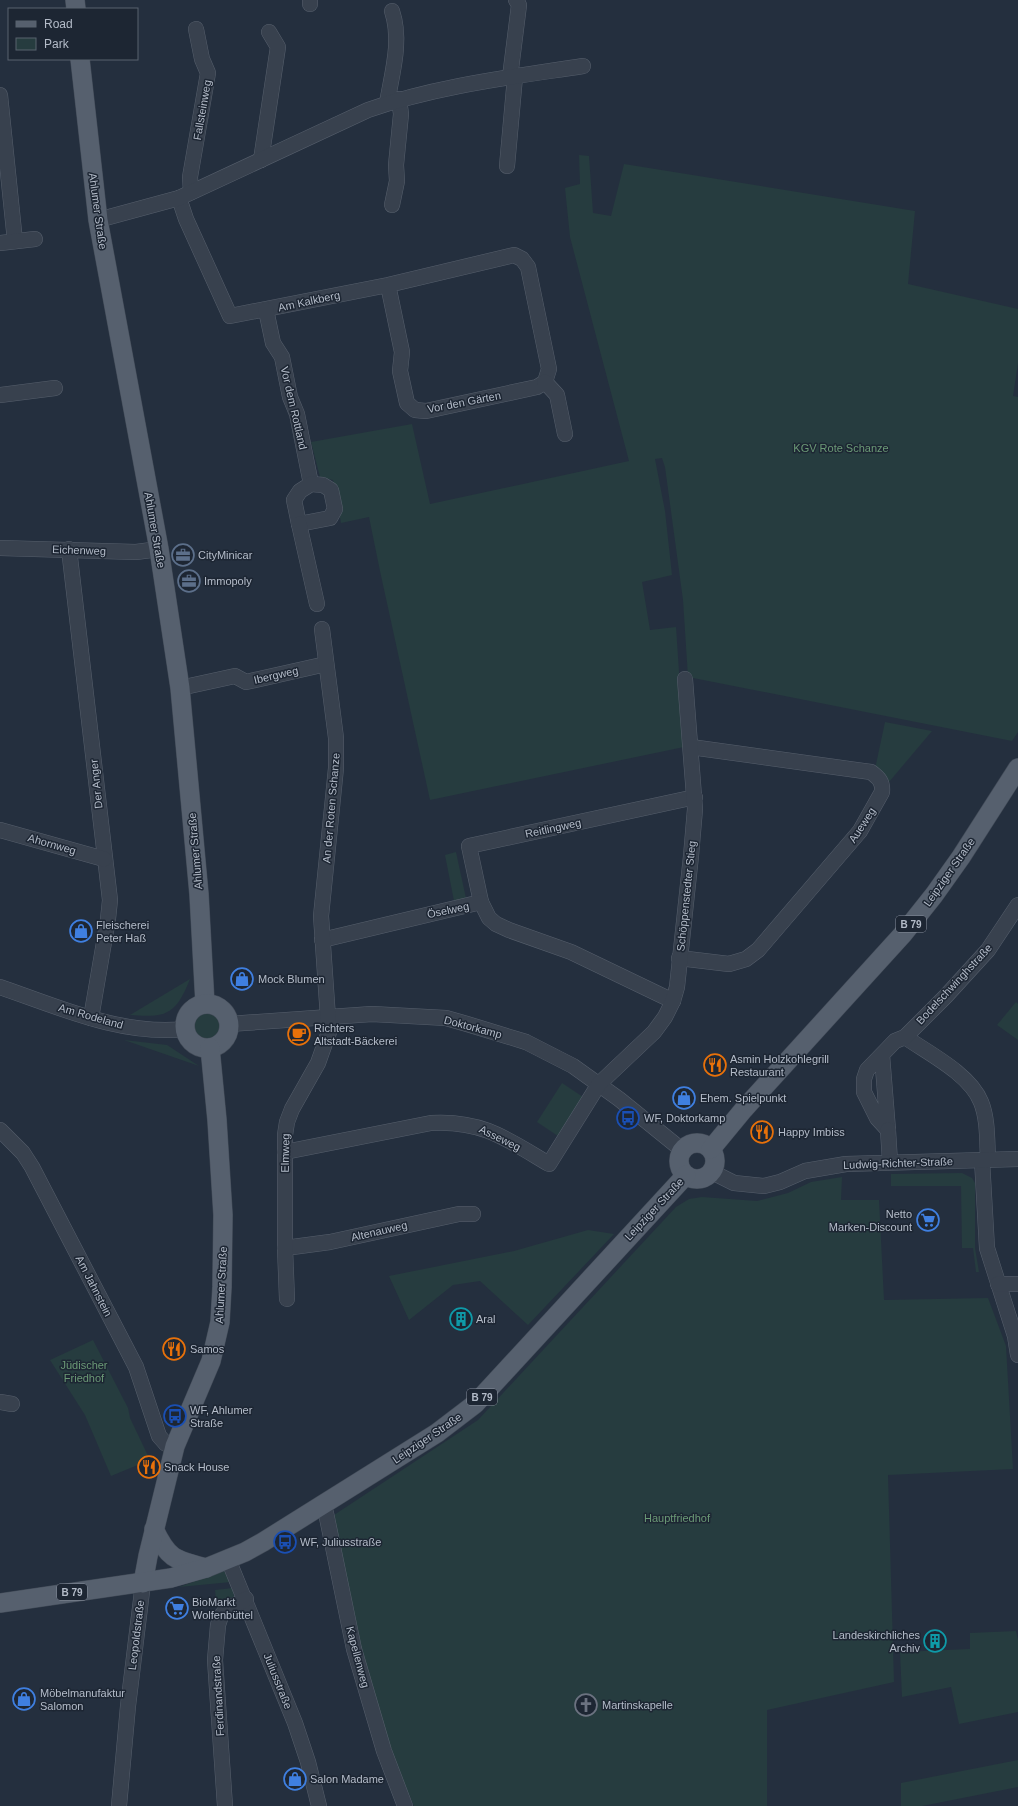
<svg xmlns="http://www.w3.org/2000/svg" width="1018" height="1806" font-family="Arial,sans-serif">
  <style>
    .green { fill: #263c3f }
    .lines { fill: none; stroke-linecap: round; stroke-linejoin: round }
    .minor-casing { stroke: #565f6c; stroke-width: 16 }
    .major-casing { stroke: #414a57; stroke-width: 20 }
    .minor { stroke: #38414e; stroke-width: 15 }
    .major { stroke: #56606e; stroke-width: 19 }
    .labels { text-anchor: middle; dominant-baseline: central; stroke-width: 3; stroke-linejoin: round; paint-order: stroke }
    .shield { fill: #1d2633; stroke: #878f9c; stroke-width: 1 }
    .shield-label { font-size: 10px; font-weight: bold; fill: #b4bcc9 }
    .street-label { font-size: 11px; fill: #b4bcc9; stroke: #1d2633 }
    .park-label { font-size: 11px; fill: #6b9a76; stroke: #1d2633 }
    .poi-label { font-size: 11px; fill: #b4bcc9; stroke: #1d2633; text-anchor: start }
  </style>
  <rect width="100%" height="100%" fill="#242f3e"/>
  <g class="green">
    <path d="M579,155L589,156L593,213L611,216L624,164L915,211L908,284L1018,309V363L1013,396L1018,397V732L1012,741L688,677L683,600L665,467L662,458L655,459L665,511L672,575L642,582L650,630L676,627L684,747L430,800L380,571L369,517L341,523L333,480L320,477L311,442L412,424L430,504L629,461L570,237L565,188L580,184Z"/>
    <path d="M885,722L932,731L889,782L875,769Z"/>
    <path d="M456,852L467,903L455,906L445,855Z"/>
    <path d="M190,979C176,1014 167,1018 130,1015Z"/>
    <path d="M1016,1002L1018,1004V1040L997,1025Z"/>
    <circle cx="206" cy="1027" r="15"/>
    <path d="M124,1040L167,1045L199,1066Z"/>
    <path d="M562,1083L589,1101L564,1140L537,1122Z"/>
    <path d="M962,1173L972,1178L975,1183V1248L979,1272H976L973,1248H962L961,1186H891V1174Z"/>
    <path d="M842,1177L841,1200H879L884,1300L988,1298L1006,1346L1013,1469L888,1475L894,1682L767,1710V1806H414L391,1753L357,1649L331,1517L478,1420L676,1207L689,1199L702,1197L757,1201L788,1193L811,1182Z"/>
    <path d="M588,1230L614,1234L528,1325L480,1281L453,1285L409,1320L389,1276L514,1251Z"/>
    <path d="M93,1340L128,1408L130,1418L150,1460L111,1476L85,1415L50,1360Z"/>
    <path d="M224,1571L231,1582L179,1587Z"/>
    <path d="M233,1588L234,1597L216,1600L215,1590Z"/>
    <path d="M1016,1631L1018,1640V1712L959,1724L951,1687L902,1697L900,1652L970,1649V1633Z"/>
    <path d="M1018,1760V1787L922,1806H901V1783Z"/>
  </g>
  <g class="lines">
    <g class="minor-casing">
      <g id="minor">
        <path d="M310,0V4"/>
        <path d="M510,77L519,5L516,0"/>
        <path d="M0,95L15,241"/>
        <path d="M387,103C392,73 402,41 392,11"/>
        <path d="M261,160L278,47L269,32"/>
        <path d="M507,166L515,77"/>
        <path d="M191,192L190,177L208,73L202,59L196,29"/>
        <path d="M179,198L186,219L230,316L388,285L514,255L522,259L528,267L549,369L545,382L537,387L426,411L415,410L407,403L400,371L402,352L388,285"/>
        <path d="M392,205L397,181L396,165L401,114L399,99"/>
        <path d="M98,220L179,198L368,110C436,86 512,77 583,66"/>
        <path d="M0,243L35,239"/>
        <path d="M266,310L273,343L282,357L290,397L297,414L311,484"/>
        <path d="M545,382L557,395L565,434"/>
        <path d="M0,395L55,388"/>
        <path d="M311,484L323,485L331,490L335,509L330,518L299,524L294,500L300,491Z"/>
        <path d="M299,524L317,604"/>
        <path d="M0,548L136,552L159,549"/>
        <path d="M69,549L110,900L108,919L91,1018"/>
        <path d="M180,688L235,676L246,682L326,664"/>
        <path d="M0,830L104,859"/>
        <path d="M481,902L469,846L695,797"/>
        <path d="M322,940L481,902L489,918L496,924L509,930L571,952L673,1001"/>
        <path d="M679,958L729,964L746,959L758,950L860,831L882,792C883,782 879,778 871,772L691,747"/>
        <path d="M0,987C59,1007 121,1036 185,1029"/>
        <path d="M229,1024L372,1014L446,1018L467,1024L526,1042L573,1066L619,1099L682,1150"/>
        <path d="M905,1037C928,1053 970,1074 981,1102C988,1119 987,1141 988,1160"/>
        <path d="M882,1055L888,1130L877,1118L864,1092V1079L867,1070L895,1041L905,1037L946,996L988,950L1018,905"/>
        <path d="M0,1130L23,1153L32,1167L136,1367L159,1436L166,1444L175,1446"/>
        <path d="M888,1130L890,1162"/>
        <path d="M285,1152L431,1123C482,1120 507,1139 549,1164L599,1084L654,1032L665,1017L673,1001L677,987L691,856L695,809L685,679"/>
        <path d="M982,1160L987,1248L1015,1336L1018,1355"/>
        <path d="M712,1172L734,1183L764,1186L780,1182L805,1171L846,1164L1018,1159"/>
        <path d="M285,1248L330,1242L459,1214H473"/>
        <path d="M998,1284H1018"/>
        <path d="M287,1299L285,1248V1135L287,1122L292,1109L318,1063L329,1032L321,916L336,768V738L322,629"/>
        <path d="M0,1402L12,1404"/>
        <path d="M321,1506L326,1513L354,1649L384,1751L405,1806"/>
        <path d="M228,1559L295,1723L308,1762L319,1806"/>
        <path d="M119,1806L128,1706L143,1583"/>
        <path d="M225,1806L215,1660L218,1625L221,1616L225,1611L246,1599"/>
      </g>
    </g>
    <g class="major-casing">
      <g id="major">
        <path d="M75,0L76,9"/>
        <path d="M80,59L98,220L159,549L180,688L199,894L205,1004"/>
        <circle cx="207" cy="1026" r="22"/>
        <circle cx="697" cy="1161" r="18"/>
        <path d="M711,1149L744,1109L903,934L934,895L961,857L1018,768"/>
        <path d="M154,1529C168,1559 175,1560 206,1568"/>
        <path d="M143,1583L148,1556L175,1446L211,1361L220,1322L222,1287L223,1215L217,1120L210,1048"/>
        <path d="M0,1603L171,1578L206,1568L245,1552L263,1542L437,1433L475,1404L686,1175"/>
      </g>
    </g>
    <use href="#minor" class="minor"/>
    <use href="#major" class="major"/>
  </g>
  <defs>
    <g id="office-ring" transform="scale(1.15)"><circle r="9.5" fill="#1d2633" stroke="#5c6f8a" stroke-width="1.5"/><path d="M-6-3h4V-5.5h4V-3h4V5H-6ZM-1-4.5V-3h2v-1.5ZM-6 0V1H6V0Z" fill="#5c6f8a"/></g>
    <g id="shop-ring" transform="scale(1.15)"><circle r="9.5" fill="#1d2633" stroke="#3f7fe0" stroke-width="1.5"/><path d="M-5-2.5h2.3a2.7 3.5 0 0 1 5.4 0H5L5.5 6h-11ZM-1.5-2.5h3a1.5 2.3 0 0 0-3 0Z" fill="#3f7fe0"/></g>
    <g id="cafe-ring" transform="scale(1.15)"><circle r="9.5" fill="#1d2633" stroke="#e8710a" stroke-width="1.5"/><path d="M-5.5-4.5H6V0H3Q3 3.5 0 3.5H-2.5Q-5.5 3.5-5.5 0ZM3-3.2v2h1.7v-2ZM-6 4.5H4V6H-6Z" fill="#e8710a"/></g>
    <g id="restaurant-ring" transform="scale(1.15)"><circle r="9.5" fill="#1d2633" stroke="#e8710a" stroke-width="1.5"/><path d="M-5-6h1v4h1v-4h1v4h1v-4h1v5L-1.5 .5V6h-2V.5L-5-1ZM5-6V6H3V1.5H1.5Q1.5-4 5-6Z" fill="#e8710a"/></g>
    <g id="bus-ring" transform="scale(1.15)"><circle r="9.5" fill="#1d2633" stroke="#1a4fb4" stroke-width="1.5"/><path d="M-5-6H5V4H4V6H2V4H-2V6H-4V4H-5ZM-3.5-4V0h7V-4ZM-3.5 1.2v1.5H-2V1.2ZM2 1.2v1.5H3.5V1.2Z" fill="#1a4fb4"/></g>
    <g id="supermarket-ring" transform="scale(1.15)"><circle r="9.5" fill="#1d2633" stroke="#3f7fe0" stroke-width="1.5"/><path d="M-6-5.5h2.5l.6 2H6L4.5 2H-2.5L-4.4-4H-6ZM-1.5 3.2a1.3 1.3 0 1 0 .1 0ZM3 3.2a1.3 1.3 0 1 0 .1 0Z" fill="#3f7fe0"/></g>
    <g id="building-ring" transform="scale(1.15)"><circle r="9.5" fill="#1d2633" stroke="#0f9aa8" stroke-width="1.5"/><path d="M-4-6H4V6H1V3H-1V6H-4ZM-2.5-4.3h1.7v1.8h-1.7ZM.8-4.3h1.7v1.8H.8ZM-2.5-1h1.7V.8h-1.7ZM.8-1h1.7V.8H.8Z" fill="#0f9aa8"/></g>
    <g id="church-ring" transform="scale(1.15)"><circle r="9.5" fill="#1d2633" stroke="#6b7280" stroke-width="1.5"/><path d="M-1.2-6h2.4v3.5h3.3v2.4h-3.3V6h-2.4V-.1h-3.3v-2.4h3.3Z" fill="#6b7280"/></g>
  </defs>
  <g fill-rule="evenodd">
    <use href="#office-ring" x="183" y="555"/>
    <use href="#office-ring" x="189" y="581"/>
    <use href="#shop-ring" x="81" y="931"/>
    <use href="#shop-ring" x="242" y="979"/>
    <use href="#cafe-ring" x="299" y="1034"/>
    <use href="#restaurant-ring" x="715" y="1065"/>
    <use href="#shop-ring" x="684" y="1098"/>
    <use href="#bus-ring" x="628" y="1118"/>
    <use href="#restaurant-ring" x="762" y="1132"/>
    <use href="#supermarket-ring" x="928" y="1220"/>
    <use href="#building-ring" x="461" y="1319"/>
    <use href="#restaurant-ring" x="174" y="1349"/>
    <use href="#bus-ring" x="175" y="1416"/>
    <use href="#restaurant-ring" x="149" y="1467"/>
    <use href="#bus-ring" x="285" y="1542"/>
    <use href="#supermarket-ring" x="177" y="1608"/>
    <use href="#building-ring" x="935" y="1641"/>
    <use href="#shop-ring" x="24" y="1699"/>
    <use href="#church-ring" x="586" y="1705"/>
    <use href="#shop-ring" x="295" y="1779"/>
  </g>
  <g class="labels">
    <g class="shield">
      <rect x="896" y="916" width="30" height="16" rx="3"/>
      <rect x="467" y="1389" width="30" height="16" rx="3"/>
      <rect x="57" y="1584" width="30" height="16" rx="3"/>
    </g>
    <g class="shield-label">
      <text x="911" y="924">B 79</text>
      <text x="482" y="1397">B 79</text>
      <text x="72" y="1592">B 79</text>
    </g>
    <g class="street-label">
      <text transform="translate(202 110) rotate(-80)">Fallsteinweg</text>
      <text transform="translate(98 211) rotate(82)">Ahlumer Straße</text>
      <text transform="translate(309 301) rotate(-12)">Am Kalkberg</text>
      <text transform="translate(464 402) rotate(-11)">Vor den Gärten</text>
      <text transform="translate(294 408) rotate(77)">Vor dem Rottland</text>
      <text transform="translate(155 530) rotate(80)">Ahlumer Straße</text>
      <text transform="translate(79 550) rotate(2)">Eichenweg</text>
      <text transform="translate(276 675) rotate(-13)">Ibergweg</text>
      <text transform="translate(96 784) rotate(-96)">Der Anger</text>
      <text transform="translate(331 808) rotate(-85)">An der Roten Schanze</text>
      <text transform="translate(862 825) rotate(-57)">Aueweg</text>
      <text transform="translate(553 828) rotate(-12)">Reitlingweg</text>
      <text transform="translate(52 844) rotate(16)">Ahornweg</text>
      <text transform="translate(195 851) rotate(-95)">Ahlumer Straße</text>
      <text transform="translate(949 872) rotate(-55)">Leipziger Straße</text>
      <text transform="translate(686 896) rotate(-84)">Schöppenstedter Stieg</text>
      <text transform="translate(448 910) rotate(-12)">Öselweg</text>
      <text transform="translate(954 984) rotate(-47)">Bodelschwinghstraße</text>
      <text transform="translate(91 1016) rotate(16)">Am Rodeland</text>
      <text transform="translate(473 1027) rotate(15)">Doktorkamp</text>
      <text transform="translate(500 1138) rotate(26)">Asseweg</text>
      <text transform="translate(285 1153) rotate(-89)">Elmweg</text>
      <text transform="translate(898 1163) rotate(-2)">Ludwig-Richter-Straße</text>
      <text transform="translate(654 1209) rotate(-47)">Leipziger Straße</text>
      <text transform="translate(379 1231) rotate(-13)">Altenauweg</text>
      <text transform="translate(221 1285) rotate(-87)">Ahlumer Straße</text>
      <text transform="translate(94 1286) rotate(63)">Am Jahnstein</text>
      <text transform="translate(427 1438) rotate(-34)">Leipziger Straße</text>
      <text transform="translate(136 1635) rotate(-83)">Leopoldstraße</text>
      <text transform="translate(358 1657) rotate(75)">Kapellenweg</text>
      <text transform="translate(278 1681) rotate(68)">Juliusstraße</text>
      <text transform="translate(218 1696) rotate(-93)">Ferdinandstraße</text>
    </g>
    <g class="park-label">
      <text x="841" y="448">KGV Rote Schanze</text>
      <text x="84" y="1365">Jüdischer<tspan x="84" dy="13">Friedhof</tspan></text>
      <text x="677" y="1518">Hauptfriedhof</text>
    </g>
    <g class="poi-label">
      <text x="198" y="555">CityMinicar</text>
      <text x="204" y="581">Immopoly</text>
      <text x="96" y="925">Fleischerei<tspan x="96" dy="13">Peter Haß</tspan></text>
      <text x="258" y="979">Mock Blumen</text>
      <text x="314" y="1028">Richters<tspan x="314" dy="13">Altstadt-Bäckerei</tspan></text>
      <text x="730" y="1059">Asmin Holzkohlegrill<tspan x="730" dy="13">Restaurant</tspan></text>
      <text x="700" y="1098">Ehem. Spielpunkt</text>
      <text x="644" y="1118">WF, Doktorkamp</text>
      <text x="778" y="1132">Happy Imbiss</text>
      <text x="912" y="1214" text-anchor="end">Netto<tspan x="912" dy="13">Marken-Discount</tspan></text>
      <text x="476" y="1319">Aral</text>
      <text x="190" y="1349">Samos</text>
      <text x="190" y="1410">WF, Ahlumer<tspan x="190" dy="13">Straße</tspan></text>
      <text x="164" y="1467">Snack House</text>
      <text x="300" y="1542">WF, Juliusstraße</text>
      <text x="192" y="1602">BioMarkt<tspan x="192" dy="13">Wolfenbüttel</tspan></text>
      <text x="920" y="1635" text-anchor="end">Landeskirchliches<tspan x="920" dy="13">Archiv</tspan></text>
      <text x="40" y="1693">Möbelmanufaktur<tspan x="40" dy="13">Salomon</tspan></text>
      <text x="602" y="1705">Martinskapelle</text>
      <text x="310" y="1779">Salon Madame</text>
    </g>
  </g>
  <rect x="8" y="8" width="130" height="52" fill="#1d2633" stroke="#59626f"/>
  <rect x="16" y="21" width="20" height="6" fill="#56606e" stroke="#59626f"/>
  <text x="44" y="28" font-size="12" fill="#b4bcc9">Road</text>
  <rect x="16" y="38" width="20" height="12" fill="#263c3f" stroke="#59626f"/>
  <text x="44" y="48" font-size="12" fill="#b4bcc9">Park</text>
</svg>
